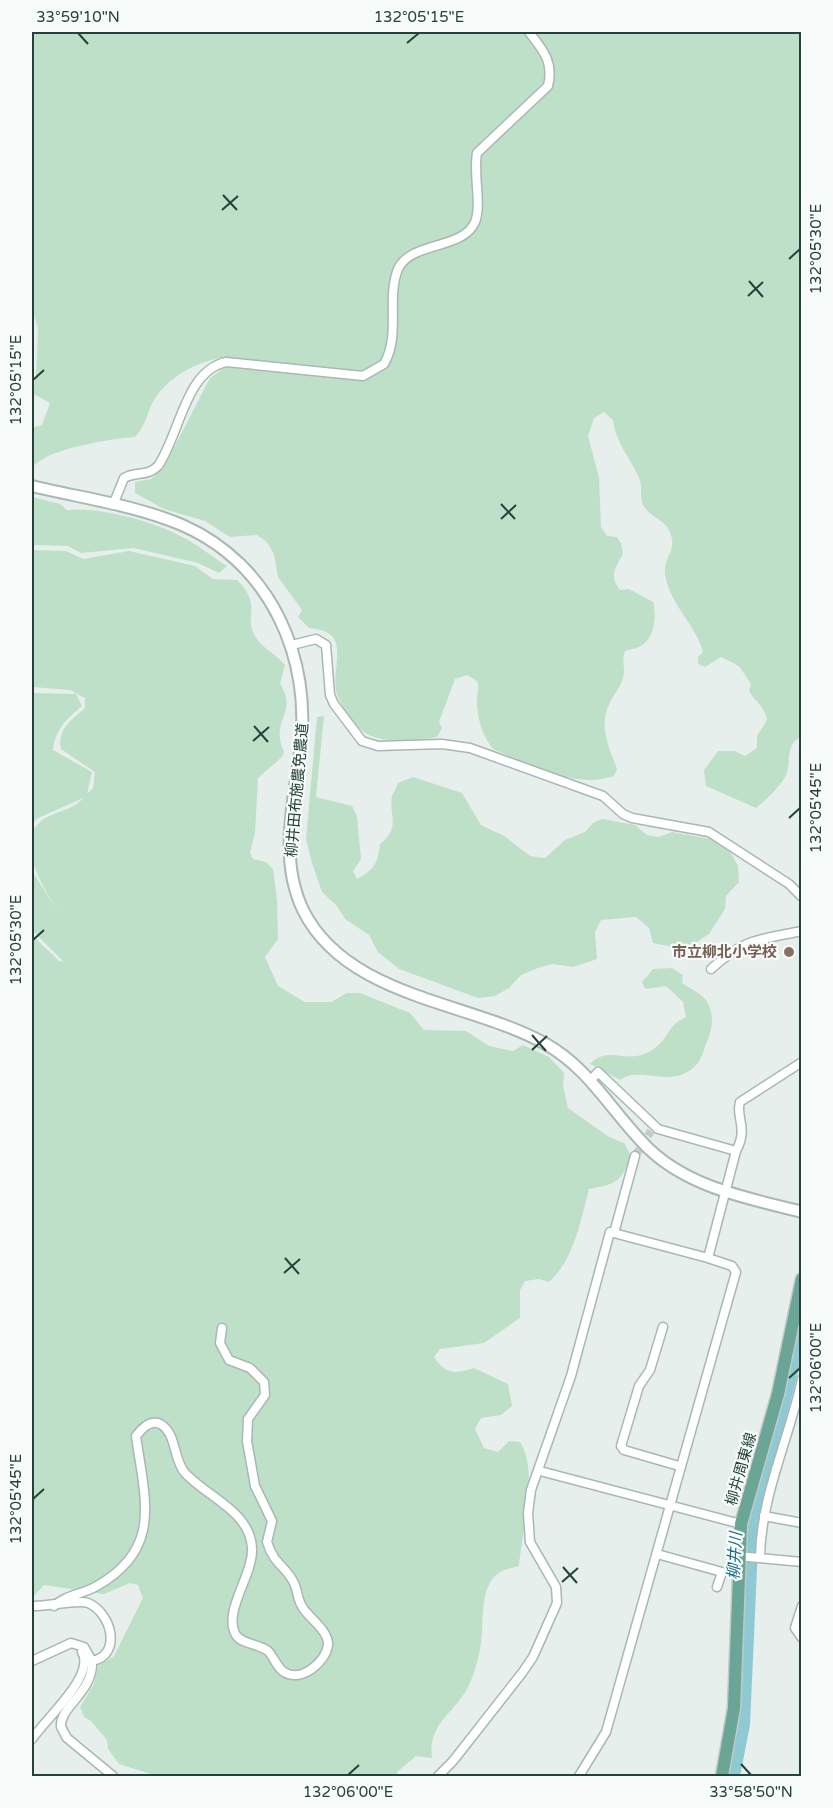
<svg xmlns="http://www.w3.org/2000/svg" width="833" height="1808" font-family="'Varela Round','Noto Sans JP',sans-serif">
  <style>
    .green { fill: #bfe0c8 }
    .water { fill: #8ec9d4 }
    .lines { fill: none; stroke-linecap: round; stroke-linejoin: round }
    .minor-tunnel { stroke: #bfccc8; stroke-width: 8; stroke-dasharray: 8 4; stroke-linecap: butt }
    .minor-casing { stroke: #a8b8b2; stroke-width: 11 }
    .tertiary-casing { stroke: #a8b8b2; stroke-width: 14 }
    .primary-casing { stroke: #c2cac8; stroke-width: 15 }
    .minor { stroke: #fff; stroke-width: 8 }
    .tertiary { stroke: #fff; stroke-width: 10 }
    .primary { stroke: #6aa596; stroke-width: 12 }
    .ticks { fill: none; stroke: #24423a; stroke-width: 2 }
    .education-dot { fill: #8d6e63; stroke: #f7fbf9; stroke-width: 2 }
    .labels { text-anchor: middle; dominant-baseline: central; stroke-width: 4.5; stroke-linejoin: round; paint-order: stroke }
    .street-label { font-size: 15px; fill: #24423a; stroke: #f7fbf9 }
    .education-label { font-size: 15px; font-weight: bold; fill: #785e54; stroke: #f7fbf9; text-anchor: end }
    .water-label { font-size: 16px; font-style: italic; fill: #1c6f80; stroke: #f7fbf9 }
    .neatline { fill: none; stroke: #24423a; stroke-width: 2 }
    .ticks-label { font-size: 15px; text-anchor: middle; fill: #24423a }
  </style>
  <rect width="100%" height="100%" fill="#e6efeb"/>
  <g class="green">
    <path d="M32,32H801L802,736C784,745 792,761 786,775C780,787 767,799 756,808L706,786L704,770L718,751H735L745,756L757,748V736L767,720C764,705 756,703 749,691L751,684L739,666L721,657L705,667L698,664V657L703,652C696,624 670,606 665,574C663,556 679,551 669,530C663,519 649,516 643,505C639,496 643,486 639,478C630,457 616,444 613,420L604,412L594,418L588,436L599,477L601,527L607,536L617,537L621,543L623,554C615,569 609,575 620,590L629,589L653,602C657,615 655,640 639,647C635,649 630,649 625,651C621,662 626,668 623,678C620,688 615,693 610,702C598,726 609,747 617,769L614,776C576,790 530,764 493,749C483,737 478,721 477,705C476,696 480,689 477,681L467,675L455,679L439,722L442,728L437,737C417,741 386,744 367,734C356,728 341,706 337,694C329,668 355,631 309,628L298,617L302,610L278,577L274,554L267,542L257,535L230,537L205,521L164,509L135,493V482L151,479L164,467L210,378L221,370V358C196,362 168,377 154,400C146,414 147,424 135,437C110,439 51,448 35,465L32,463V428L42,425L50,403L32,393L36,377L38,328L32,310Z"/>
    <path d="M32,497L60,504L67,510C100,506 160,523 188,540C202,548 214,558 227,566L219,573L198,563L134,548L81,553L68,546L32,545Z"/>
    <path d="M32,550L66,551L83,559L129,551L195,566L213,579L237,580C263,605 243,617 255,636C262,649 277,654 285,665L280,683C299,716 269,718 284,752L282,757L258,778L255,833L250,853L253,859L266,862L273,869L277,900L278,939L265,957L278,986L305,1002H331L347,993H360L410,1013L424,1030L466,1031L489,1046L513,1051L523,1045L549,1057L564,1073L563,1086L568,1108L609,1137L624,1143L631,1155C622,1182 616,1184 589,1189C581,1219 574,1260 549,1282L539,1279L525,1281L520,1290V1318L484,1343L440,1349L434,1357C446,1375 455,1374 474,1368L508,1384L512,1406L501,1415L481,1418L475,1429L484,1448L498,1452L509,1441L520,1442C539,1471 522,1531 519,1566C508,1569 498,1570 491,1581C480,1599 484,1623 481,1643C479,1658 473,1679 466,1691C451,1715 428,1725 432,1758L416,1756L398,1771L396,1776H157L119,1764L108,1749L107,1740L91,1721L84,1717L80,1707L94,1684L98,1666L114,1656L143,1598L138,1585L130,1583L104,1594L44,1585L32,1598V935L59,961L64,962L32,930V871L64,921C51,899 13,847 39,823C51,811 72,812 83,798L36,819L32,825V693L76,694L82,706C66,720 56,728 53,750L92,772L87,794L93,788L95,772L61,749C57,730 71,720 85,708V698L70,690L32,687Z"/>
    <path d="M324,716L316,797L352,806L357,816L361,859L353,871L357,879C374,870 378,863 380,844C402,827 388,813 392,796C394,792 397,787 398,783L413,777L462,793L481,825L504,836L530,856L545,858L565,840L585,832L593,823L602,819L635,825L647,835L658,837L672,832L711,839L731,853L738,866L739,882L726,896L725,909L709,934L697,942L678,948L653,943L649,928L636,917L601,920L595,932L597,959L573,967L552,964L538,968L521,975L509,988L495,996L478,998L399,969L378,952L369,935L345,919L337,906L322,892L312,863L306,839L317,717Z"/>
    <path d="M672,968L683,975L682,983C688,988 695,990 701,995C715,1007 714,1026 707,1042C704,1048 702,1058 698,1063C673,1092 641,1064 620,1080L590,1064C607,1046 624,1062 644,1054C671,1043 663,1027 686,1017L683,1002L666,986L645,989L642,982L653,969Z"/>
  </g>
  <path class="water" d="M801,1306V1361L759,1524L750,1725L740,1776H727L739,1714L748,1525L778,1418Z"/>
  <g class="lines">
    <path class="minor-tunnel" d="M635,1156L651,1131"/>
    <g class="minor-casing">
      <g id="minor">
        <path d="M113,505L124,478C137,471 147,477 158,466C180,434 185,371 226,362L363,376L384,364C401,335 386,299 398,269C411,241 463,250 475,222C482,205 473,174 477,153L548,86C554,62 543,50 529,32"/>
        <path d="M292,645L316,639L326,645L330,695L334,704L362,741L378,746L442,744L470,748L603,796L623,814L632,818L709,832L789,884L802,897"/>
        <path d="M711,969C745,938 758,940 802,931"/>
        <path d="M736,1151C749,1128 735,1116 740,1102L802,1062"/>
        <path d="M614,1233L635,1156"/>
        <path d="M663,1327L650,1370L639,1386L621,1446L624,1450L679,1466"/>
        <path d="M540,1471L741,1524"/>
        <path d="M764,1516L802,1523"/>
        <path d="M657,1554L722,1572L717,1587"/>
        <path d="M738,1556L802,1562"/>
        <path d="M760,1557C761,1496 789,1439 802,1379"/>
        <path d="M32,1606C45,1607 79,1599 88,1603C111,1612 123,1655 92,1661L84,1647L71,1643L32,1661"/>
        <path d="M54,1606C68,1594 80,1595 95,1587C163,1550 145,1500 136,1436C142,1428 152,1418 162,1425C177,1436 173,1459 185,1473C207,1497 250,1511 252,1548C254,1574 222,1612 236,1635C241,1644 260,1644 268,1651C274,1657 277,1668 284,1672C301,1683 326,1662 328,1645C329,1631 310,1619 303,1608C297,1600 298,1591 294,1583C286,1566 274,1565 267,1542L272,1521L255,1486L247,1441L248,1419L265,1395L264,1382L250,1368L229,1360L220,1343L222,1328"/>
        <path d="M802,1606L795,1628L802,1638"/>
        <path d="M92,1661C94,1692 59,1707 61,1727L67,1738L113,1776"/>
        <path d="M32,1739C45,1719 96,1676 82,1652"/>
        <path d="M438,1776L453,1761L522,1673L533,1657L557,1603L556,1587L530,1542L528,1513L531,1490L571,1376L610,1232L708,1258"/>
        <path d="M579,1776L606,1732L736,1272L732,1266L708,1258L736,1151L658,1129L598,1072L591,1080"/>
      </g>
    </g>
    <g class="tertiary-casing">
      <path id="tertiary" d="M32,486C81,498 135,505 182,525C271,564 313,659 300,752C293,805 279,860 303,910C346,997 467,1001 544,1043C590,1068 612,1113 649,1149C690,1188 748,1198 802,1212"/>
    </g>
    <g class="primary-casing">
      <path id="primary" d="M722,1776L734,1708L741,1524L778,1394L802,1279"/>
    </g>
    <use href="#minor" class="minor"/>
    <use href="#tertiary" class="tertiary"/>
    <use href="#primary" class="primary"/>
  </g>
  <path class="ticks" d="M78,33L88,44M407,43L419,33M223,195L237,210M222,210L238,196M789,259L800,249M749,281L763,297M748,296L763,282M33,380L44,370M501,504L515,519M501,519L516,505M254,726L268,742M253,741L269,727M789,818L800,808M33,940L44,930M532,1035L546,1051M532,1050L547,1036M285,1258L299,1274M284,1273L300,1259M789,1378L800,1368M33,1499L44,1489M563,1567L577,1583M562,1582L578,1568M741,1764L751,1775M348,1775L359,1765"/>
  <circle class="education-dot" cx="789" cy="952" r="6"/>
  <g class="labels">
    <g class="street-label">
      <text transform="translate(297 790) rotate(-85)">柳井田布施農免農道</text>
      <text transform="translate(741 1469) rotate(-74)">柳井周東線</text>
    </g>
    <g class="education-label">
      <text x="777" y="952">市立柳北小学校</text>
    </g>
    <g class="water-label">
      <text transform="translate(735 1556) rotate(-87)">柳井川</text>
    </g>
  </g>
  <rect width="833" height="1808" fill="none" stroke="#f7fbf9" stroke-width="66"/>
  <rect x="33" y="33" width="767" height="1742" class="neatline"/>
  <g class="ticks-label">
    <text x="78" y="22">33°59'10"N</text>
    <text x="419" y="22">132°05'15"E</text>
    <text transform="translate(816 249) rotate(-90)" y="5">132°05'30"E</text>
    <text transform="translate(16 380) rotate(-90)" y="5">132°05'15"E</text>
    <text transform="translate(816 808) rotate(-90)" y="5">132°05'45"E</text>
    <text transform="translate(16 940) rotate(-90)" y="5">132°05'30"E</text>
    <text transform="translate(816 1368) rotate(-90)" y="5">132°06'00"E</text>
    <text transform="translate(16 1499) rotate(-90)" y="5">132°05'45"E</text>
    <text x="348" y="1797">132°06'00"E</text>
    <text x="751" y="1797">33°58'50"N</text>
  </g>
</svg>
